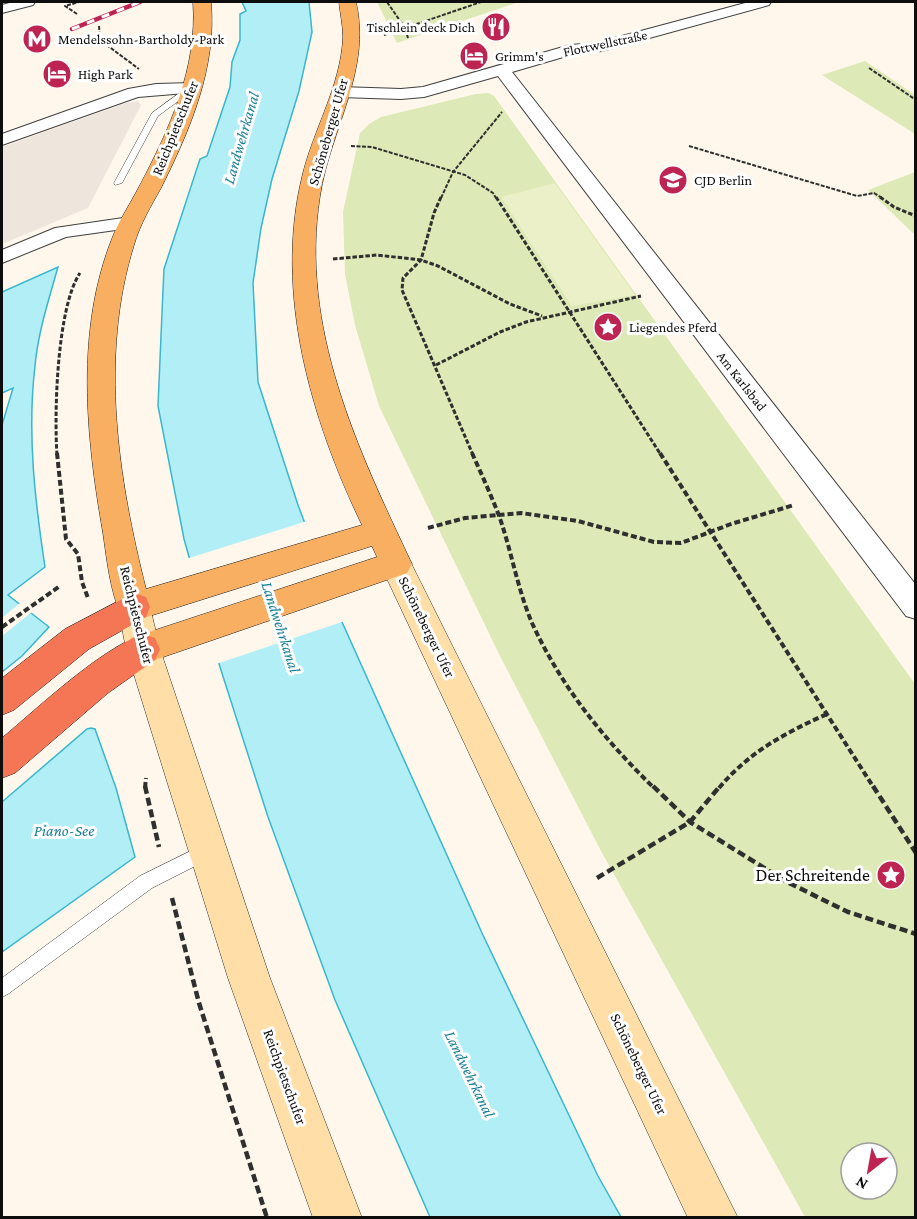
<svg xmlns="http://www.w3.org/2000/svg" width="917" height="1219" font-family="'Crimson Pro',serif">
  <style>
    .green { fill: #dde9b6; fill-rule: evenodd }
    .pitch { fill: #ecf0c8 }
    .plaza { fill: #eee5dc }
    .water { fill: #b1eef6; stroke: #38b7cd; stroke-width: 1.5 }
    .pier { fill: #fff7ec }
    .lines { fill: none; stroke-linecap: round; stroke-linejoin: round }
    .lane-casing { stroke: #404040; stroke-width: 1 }
    .street-casing { stroke: #404040; stroke-width: 2 }
    .secondary-casing { stroke: #2f2f2f; stroke-width: 1 }
    .primary-casing { stroke: #1e1e1e; stroke-width: 1 }
    .highway-casing { stroke: #1e1e1e; stroke-width: 1 }
    .path-far3 { stroke: #2f2f2f; stroke-width: 2; stroke-dasharray: 4 1.5; stroke-linecap: butt }
    .path-far2 { stroke: #2f2f2f; stroke-width: 3; stroke-dasharray: 4.5 2; stroke-linecap: butt }
    .path-far1 { stroke: #2f2f2f; stroke-width: 4; stroke-dasharray: 6 3; stroke-linecap: butt }
    .path { stroke: #2f2f2f; stroke-width: 4.5; stroke-dasharray: 8 4; stroke-linecap: butt }
    .lane { fill: #fff; fill-rule: evenodd }
    .street { fill: #fff; fill-rule: evenodd }
    .secondary { fill: #ffdfa7; fill-rule: evenodd }
    .primary { fill: #f9af62; fill-rule: evenodd }
    .highway { fill: #f57655; fill-rule: evenodd }
    .rail-casing { stroke: #bd2452; stroke-width: 4.5 }
    .rail { stroke: #fff; stroke-width: 3; stroke-dasharray: 8; stroke-linecap: butt }
    .labels { text-anchor: middle; dominant-baseline: central; stroke-width: 6; stroke-linejoin: round; paint-order: stroke }
    .far-poi-label { font-size: 14px; fill: #0d0d0d; stroke: #fff; text-anchor: start }
    .far-street-label { font-size: 14px; fill: #0d0d0d; stroke: #fff }
    .street-label { font-size: 15px; fill: #0d0d0d; stroke: #fff }
    .water-label { font-size: 16px; font-style: italic; fill: #167f98; stroke: #fff }
    .near-poi-label { font-size: 18px; fill: #0d0d0d; stroke: #fff; text-anchor: end }
  </style>
  <rect width="100%" height="100%" fill="#fff7ec"/>
  <g class="green">
    <path d="M377,2H519L397,43Z"/>
    <path d="M865,61L915,95V134L822,75Z"/>
    <path d="M488,93L494,96L915,684V1217H805L601,851L500,656L379,406L355,325L345,274L343,212L360,133L369,124L381,117L476,94ZM851,1153H887V1189H851Z"/>
    <path d="M915,172L916,173L915,235L868,190Z"/>
  </g>
  <path class="pitch" d="M555,183L635,295L572,306L501,197Z"/>
  <path class="plaza" d="M138,101L141,105L88,208L2,244V147L126,103Z"/>
  <g class="water">
    <path d="M242,2H309L312,32L299,91L272,179L261,228L253,283L258,382L298,505L342,622L482,933L598,1176L621,1217H430L335,1000L268,817L220,667L184,539L158,406L163,290L164,269L200,159L207,156L230,87L232,62L240,40V14L246,11Z"/>
    <path d="M58,267C49,299 38,332 35,366C27,433 35,501 45,567L8,595L49,627L22,656L2,672V425L13,388L2,393V292Z"/>
    <path d="M91,728L95,729L116,788L135,857L2,952V802L87,729Z"/>
  </g>
  <g class="pier">
    <path d="M307,521L345,621L216,664L186,559Z"/>
    <path d="M20,603L32,612L2,636V618Z"/>
  </g>
  <g class="lines">
    <g class="lane-casing">
      <g id="lane">
        <path d="M189,86L196,88L158,116L122,183L115,185L114,183L152,113Z"/>
        <path d="M207,843L213,845L215,851L213,857L152,888L8,994L2,997V978L140,876Z"/>
      </g>
    </g>
    <g class="street-casing">
      <g id="street">
        <path d="M13,2H35L33,5L2,13V5Z"/>
        <path d="M749,2H771L769,5L602,51L577,53L512,72L916,585V619L906,616L498,76L424,97L401,99L340,97L334,96L332,92L334,88L340,87L401,89L423,87L570,45L596,43Z"/>
        <path d="M192,83L198,84L200,88L198,92L138,97L2,145V134L128,89L156,84Z"/>
        <path d="M130,217L137,219L140,223L137,227L66,237L2,263V250L55,228Z"/>
      </g>
    </g>
    <g class="secondary-casing">
      <g id="secondary">
        <path d="M396,551L407,555L738,1218H688L380,564L385,555Z"/>
        <path d="M134,593L146,597L150,607L160,649L270,978L362,1218H313L228,978L126,649L118,607L122,597Z"/>
      </g>
    </g>
    <g class="primary-casing">
      <path id="primary" d="M193,2H211C217,67 190,130 161,188C151,206 140,224 134,245C99,357 118,478 146,589L362,525C311,419 274,293 302,177C313,130 341,86 343,37C343,25 340,13 339,2H356C372,70 330,130 320,196C299,327 358,450 412,564L407,573L143,664L131,660L126,649L131,638L377,557L372,546L134,621L122,617C110,592 107,560 103,533C86,436 75,330 113,236C120,219 130,204 139,187C169,130 198,68 193,2Z"/>
    </g>
    <g class="highway-casing">
      <g id="highway">
        <path d="M134,593L146,597L150,607L146,617L89,649L14,710L2,715V678L65,629Z"/>
        <path d="M143,634L155,638L160,649L155,660L108,693L15,773L2,778V738C39,707 99,650 143,634Z"/>
      </g>
    </g>
    <g class="path-far3">
      <path d="M77,14L65,6L79,2"/>
      <path d="M99,26L100,40L139,69"/>
      <path d="M384,35L405,28L387,2"/>
      <path d="M408,38L405,28L481,2"/>
      <path d="M869,68L916,100"/>
      <path d="M351,146L372,147L465,175L493,193L496,198"/>
      <path d="M689,146L857,196L874,193L882,198"/>
      <path d="M441,198L453,172L502,112"/>
    </g>
    <g class="path-far2">
      <path d="M441,197L434,213L421,260L403,278L402,290L473,455"/>
      <path d="M496,197L661,455"/>
      <path d="M880,197L894,207L916,216"/>
      <path d="M333,259L377,255L421,260L438,266L510,304L542,316"/>
      <path d="M436,365L500,332L526,322L641,296"/>
      <path d="M57,455C54,413 57,307 80,273"/>
    </g>
    <g class="path-far1">
      <path d="M57,453L66,539L78,554L82,582L88,598"/>
      <path d="M472,453C481,473 490,493 498,513C511,548 517,588 532,623C562,688 603,738 654,788"/>
      <path d="M660,453L874,788"/>
      <path d="M428,528L465,518L521,513L578,521L654,542L681,543L731,524L794,505"/>
      <path d="M2,627L60,586"/>
      <path d="M145,788L146,778"/>
      <path d="M719,788C749,752 785,733 827,714"/>
    </g>
    <g class="path">
      <path d="M145,786L159,847"/>
      <path d="M653,786L690,822L787,882L848,912L916,934"/>
      <path d="M873,786L916,853"/>
      <path d="M597,878L690,822L720,786"/>
      <path d="M172,898L199,1003L267,1218"/>
    </g>
    <use href="#lane" class="lane"/>
    <use href="#street" class="street"/>
    <use href="#secondary" class="secondary"/>
    <use href="#primary" class="primary"/>
    <use href="#highway" class="highway"/>
    <g class="rail-casing">
      <path id="rail" d="M72,29L140,2"/>
    </g>
    <use href="#rail" class="rail"/>
  </g>
  <defs>
    <g id="restaurant-disc" transform="scale(1.5)"><circle r="9.5" fill="#bd2452" stroke="#fff"/><path d="M-5-6h1v4h1v-4h1v4h1v-4h1v5L-1.5 .5V6h-2V.5L-5-1ZM5-6V6H3V1.5H1.5Q1.5-4 5-6Z" fill="#fff"/></g>
    <g id="metro-disc" transform="scale(1.5)"><circle r="9.5" fill="#bd2452" stroke="#fff"/><path d="M-5.5 5V-5H-3L0 0L3-5H5.5V5H3V-.5L0 4L-3-.5V5Z" fill="#fff"/></g>
    <g id="hotel-disc" transform="scale(1.5)"><circle r="9.5" fill="#bd2452" stroke="#fff"/><path d="M-6-4.5h1.5V1H6V5H4.5V3h-9V5H-6ZM-4 0a1.8 1.8 0 1 1 3.6 0ZM.5 0V-2.5h3Q6-2.5 6 0Z" fill="#fff"/></g>
    <g id="school-disc" transform="scale(1.5)"><circle r="9.5" fill="#bd2452" stroke="#fff"/><path d="M0-5L7-2L0 1L-7-2ZM-4 1L0 2.5L4 1V4Q0 6-4 4Z" fill="#fff"/></g>
    <g id="sight-disc" transform="scale(1.5)"><circle r="9.5" fill="#bd2452" stroke="#fff"/><path d="M0-6L1.8-2.2L6-1.7L2.9 1.2L3.7 5.4L0 3.3L-3.7 5.4L-2.9 1.2L-6-1.7L-1.8-2.2Z" fill="#fff"/></g>
  </defs>
  <g fill-rule="evenodd">
    <use href="#restaurant-disc" x="496" y="27"/>
    <use href="#metro-disc" x="37" y="39"/>
    <use href="#hotel-disc" x="474" y="56"/>
    <use href="#hotel-disc" x="57" y="74"/>
    <use href="#school-disc" x="673" y="180"/>
    <use href="#sight-disc" x="608" y="327"/>
    <use href="#sight-disc" x="891" y="875"/>
  </g>
  <g class="labels">
    <g class="far-poi-label">
      <text x="475" y="27" text-anchor="end">Tischlein deck Dich</text>
      <text x="58" y="39">Mendelssohn-Bartholdy-Park</text>
      <text x="495" y="56">Grimm's</text>
      <text x="78" y="74">High Park</text>
      <text x="694" y="180">CJD Berlin</text>
      <text x="629" y="327">Liegendes Pferd</text>
    </g>
    <g class="far-street-label">
      <text transform="translate(605 43) rotate(-12)">Flottwellstraße</text>
      <text transform="translate(742 381) rotate(52)">Am Karlsbad</text>
    </g>
    <g class="street-label">
      <text transform="translate(175 128) rotate(-68)">Reichpietschufer</text>
      <text transform="translate(328 132) rotate(-74)">Schöneberger Ufer</text>
      <text transform="translate(137 615) rotate(76)">Reichpietschufer</text>
      <text transform="translate(427 627) rotate(64)">Schöneberger Ufer</text>
      <text transform="translate(639 1064) rotate(64)">Schöneberger Ufer</text>
      <text transform="translate(285 1077) rotate(70)">Reichpietschufer</text>
    </g>
    <g class="water-label">
      <text transform="translate(241 138) rotate(-74)">Landwehrkanal</text>
      <text transform="translate(281 627) rotate(72)">Landwehrkanal</text>
      <text x="64" y="830">Piano-See</text>
      <text transform="translate(470 1074) rotate(64)">Landwehrkanal</text>
    </g>
    <g class="near-poi-label">
      <text x="870" y="875">Der Schreitende</text>
    </g>
  </g>
  <rect width="917" height="1219" fill="none" stroke="#0d0d0d" stroke-width="6"/>
  <g transform="translate(869 1171) rotate(211)"><circle r="28" fill="#ffffff" stroke="#9e9e9e" stroke-width="1.5"/>
  <path d="M0-4.5L10 22L0 15L-10 22Z" fill="#bd2452"/>
  <text y="-9" font-size="16" font-weight="bold" text-anchor="middle" fill="#0d0d0d">N</text>
  </g>
</svg>
